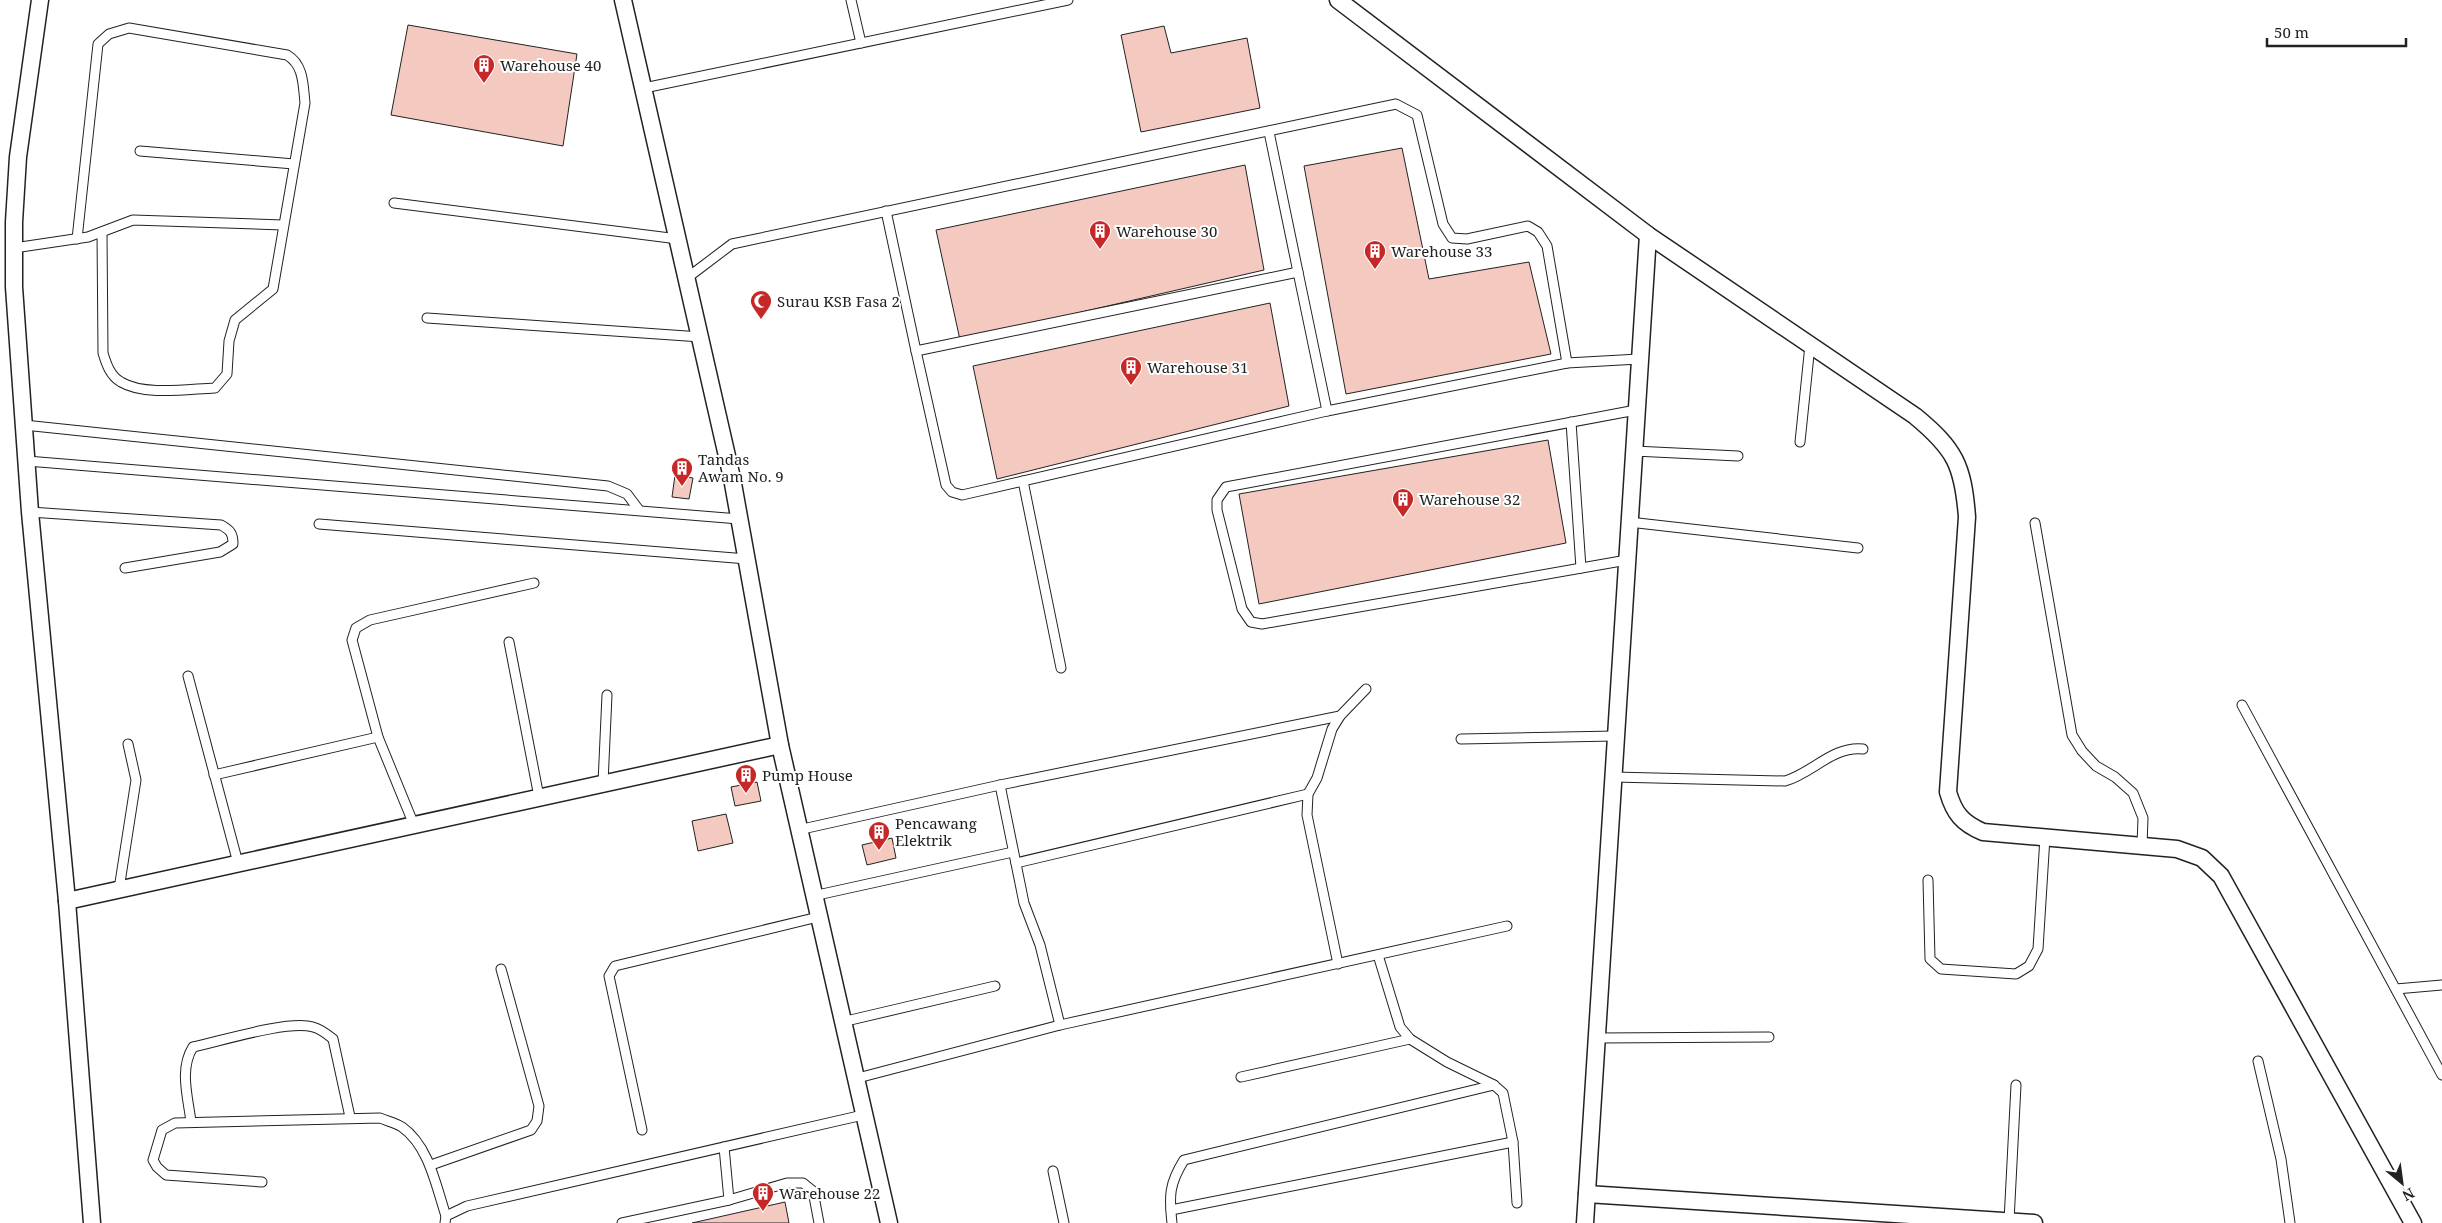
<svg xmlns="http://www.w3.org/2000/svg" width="2442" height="1223" font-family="'Noto Serif',serif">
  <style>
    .building { fill: #f3c9c0; stroke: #222 }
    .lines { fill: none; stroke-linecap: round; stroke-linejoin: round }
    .service-casing { stroke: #222; stroke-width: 11 }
    .minor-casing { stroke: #222; stroke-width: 19 }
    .service { stroke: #fff; stroke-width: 9 }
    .minor { stroke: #fff; stroke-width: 16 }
    .labels { text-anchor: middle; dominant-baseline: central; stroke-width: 4; stroke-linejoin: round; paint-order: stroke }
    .poi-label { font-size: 15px; fill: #222; stroke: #fff; text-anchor: start }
  </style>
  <rect width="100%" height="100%" fill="#fff"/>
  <g class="building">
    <path d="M408,25L577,54L563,146L391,115Z"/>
    <path d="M1164,26L1171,53L1247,38L1260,108L1141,132L1121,35Z"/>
    <path d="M1402,148L1429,279L1529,262L1551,354L1346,394L1304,166Z"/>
    <path d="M1245,165L1264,270L960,340L936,230Z"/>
    <path d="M1270,303L1289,406L997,479L973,366Z"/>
    <path d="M1548,440L1566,543L1259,604L1239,494Z"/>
    <path d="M675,475L693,478L689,499L672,497Z"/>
    <path d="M757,782L761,801L735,806L731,787Z"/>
    <path d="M726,814L733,843L698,851L692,821Z"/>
    <path d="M892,838L896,858L867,865L862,845Z"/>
    <path d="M785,1202L789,1223H692Z"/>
  </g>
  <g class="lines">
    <g class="service-casing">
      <g id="service">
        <path d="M851,0L861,43"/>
        <path d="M644,88L1068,0"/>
        <path d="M1269,132L1298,272"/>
        <path d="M140,151L294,164"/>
        <path d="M394,203L678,239"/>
        <path d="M886,211L916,351L1298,272L1327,411L1567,363L1639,359"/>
        <path d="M77,239L98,44L109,34L129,28L287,55C304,65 303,85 305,103L273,289L235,320L229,341L227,374L215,388C188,389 144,396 121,382C110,376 106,363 103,353L102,232"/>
        <path d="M14,248L88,237L133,220L283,225"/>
        <path d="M687,278L732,244L1396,104L1417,115L1443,224L1452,238L1467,239L1528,226L1538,232L1547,246L1567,363"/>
        <path d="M427,318L701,337"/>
        <path d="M916,351L946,485L952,492L962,495L1327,411"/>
        <path d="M1571,422L1581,568"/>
        <path d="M24,425L608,486L627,494L639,510"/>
        <path d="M1800,442L1810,345"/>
        <path d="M1634,451L1738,456"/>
        <path d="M27,461L739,519"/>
        <path d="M1023,481L1061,668"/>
        <path d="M30,512L221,525C230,530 233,533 233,544L220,552L125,568"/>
        <path d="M1629,522L1858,548"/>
        <path d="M2035,523L2072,735L2082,751L2096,766L2115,777L2133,793L2143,818L2142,845"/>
        <path d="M319,524L747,559"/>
        <path d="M1627,560L1262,624L1251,622L1242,609L1217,510V500L1226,487L1636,410"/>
        <path d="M509,642L539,797"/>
        <path d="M188,676L238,863"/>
        <path d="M2242,705L2442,1075"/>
        <path d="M1461,739L1615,736"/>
        <path d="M214,775L378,737"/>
        <path d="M1613,777L1785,781C1813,773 1832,746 1863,749"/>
        <path d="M603,783L607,695"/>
        <path d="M1000,785L1024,903L1040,945L1060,1025"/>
        <path d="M414,825L378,737L352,640L356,628L370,620L534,583"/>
        <path d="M798,830L1000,785L1340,716"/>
        <path d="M1016,863L1308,794"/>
        <path d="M1928,880L1930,959L1941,969L2016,974L2029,966L2038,949L2045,837"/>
        <path d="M119,889L136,780L128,744"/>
        <path d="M813,896L1013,852"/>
        <path d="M1378,955L1400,1027L1410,1039L1447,1062L1494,1085L1503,1093L1513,1142L1517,1203"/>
        <path d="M1338,964L1307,815L1308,794L1317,778L1332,729L1340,716L1366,689"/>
        <path d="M2396,989L2442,985"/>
        <path d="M842,1022L995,986"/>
        <path d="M1597,1038L1769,1037"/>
        <path d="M2258,1061L2281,1159L2290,1223"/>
        <path d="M1241,1077L1410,1039"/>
        <path d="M854,1079L1060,1025L1507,926"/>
        <path d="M191,1122C188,1097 179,1069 193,1047C221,1041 288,1020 313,1027C321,1029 327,1034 333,1039L350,1117"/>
        <path d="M642,1130L609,976L615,966L818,917"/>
        <path d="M431,1165L531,1130L537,1121L539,1106L501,969"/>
        <path d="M1053,1171L1064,1223"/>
        <path d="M262,1182L166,1175L157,1167L153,1160L162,1130L175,1123L380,1118C387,1121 396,1123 402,1127C429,1146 436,1186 446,1216"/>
        <path d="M729,1200L787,1183H803L813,1191L819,1223"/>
        <path d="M1171,1210L1513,1142"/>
        <path d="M2009,1221L2016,1085"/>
        <path d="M445,1223L446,1216L467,1206L863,1115"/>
        <path d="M622,1223L729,1200L724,1147"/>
        <path d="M1172,1223C1169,1196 1169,1184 1184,1160L1494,1085"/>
      </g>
    </g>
    <g class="minor-casing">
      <g id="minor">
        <path d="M40,0L18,157L14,222V287L30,512L67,901L92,1223"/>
        <path d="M623,0L732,478L780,745L889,1223"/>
        <path d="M1338,0L1648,235L1915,416C1955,449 1963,465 1967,517L1948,792C1954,813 1962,823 1983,832L2177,849L2202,858L2221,876L2413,1223"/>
        <path d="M67,901L780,745"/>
        <path d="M1587,1194L2034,1223"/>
        <path d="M1585,1223L1648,235"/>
      </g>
    </g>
    <use href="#service" class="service"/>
    <use href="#minor" class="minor"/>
  </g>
  <defs>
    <g id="building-pin" transform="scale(1.125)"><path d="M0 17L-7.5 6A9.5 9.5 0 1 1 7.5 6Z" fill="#c62828" stroke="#fff"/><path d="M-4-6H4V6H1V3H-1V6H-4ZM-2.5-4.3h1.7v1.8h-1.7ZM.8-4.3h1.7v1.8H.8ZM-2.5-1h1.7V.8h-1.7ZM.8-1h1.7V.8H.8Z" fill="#fff"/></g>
    <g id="mosque-pin" transform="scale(1.125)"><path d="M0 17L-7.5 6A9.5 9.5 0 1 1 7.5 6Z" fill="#c62828" stroke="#fff"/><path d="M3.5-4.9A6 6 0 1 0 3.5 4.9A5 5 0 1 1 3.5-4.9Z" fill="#fff"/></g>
  </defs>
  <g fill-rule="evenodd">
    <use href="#building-pin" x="484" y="65"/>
    <use href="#building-pin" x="1100" y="231"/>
    <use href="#building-pin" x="1375" y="251"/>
    <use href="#mosque-pin" x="761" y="301"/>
    <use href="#building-pin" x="1131" y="367"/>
    <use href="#building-pin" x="682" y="468"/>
    <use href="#building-pin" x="1403" y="499"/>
    <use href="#building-pin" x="746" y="775"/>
    <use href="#building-pin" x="879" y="832"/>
    <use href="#building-pin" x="763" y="1193"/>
  </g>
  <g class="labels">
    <g class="poi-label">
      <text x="500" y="65">Warehouse 40</text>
      <text x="1116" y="231">Warehouse 30</text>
      <text x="1391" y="251">Warehouse 33</text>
      <text x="777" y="301">Surau KSB Fasa 2</text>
      <text x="1147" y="367">Warehouse 31</text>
      <text x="698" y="459">Tandas<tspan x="698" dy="17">Awam No. 9</tspan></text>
      <text x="1419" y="499">Warehouse 32</text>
      <text x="762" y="775">Pump House</text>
      <text x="895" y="823">Pencawang<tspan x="895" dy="17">Elektrik</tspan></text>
      <text x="779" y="1193">Warehouse 22</text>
    </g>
  </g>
  <g transform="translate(2402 1183) rotate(151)" stroke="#ffffff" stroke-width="4" paint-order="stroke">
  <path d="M0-4L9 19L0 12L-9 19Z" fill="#222222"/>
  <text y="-8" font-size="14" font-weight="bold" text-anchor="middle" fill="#222222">N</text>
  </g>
  <path d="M2267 38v8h139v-8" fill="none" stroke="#222222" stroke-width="2.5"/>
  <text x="2274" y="38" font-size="15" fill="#222222" stroke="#ffffff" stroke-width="4" paint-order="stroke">50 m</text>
</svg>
